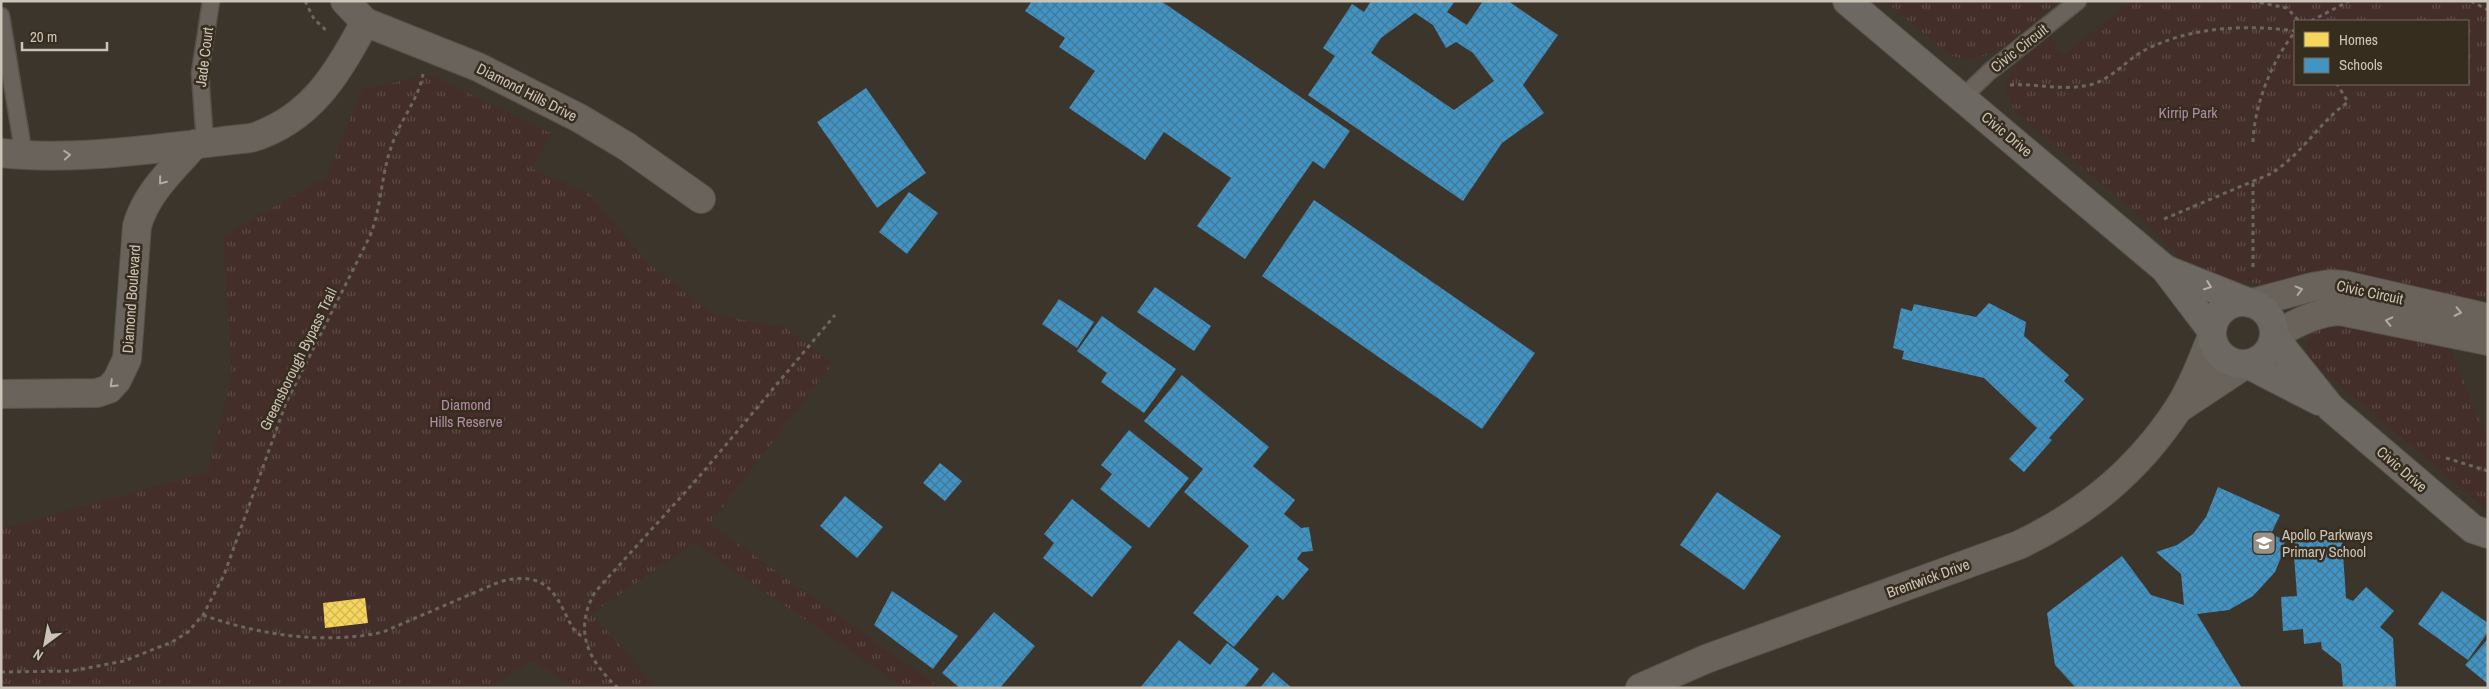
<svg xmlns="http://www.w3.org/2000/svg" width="2489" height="689" font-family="'Archivo Narrow',sans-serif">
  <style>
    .grass { fill: url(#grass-tufts); fill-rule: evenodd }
    .pitch { fill: #442e2a }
    .homes { fill: url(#homes-cross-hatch) }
    .schools { fill: url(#schools-cross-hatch); fill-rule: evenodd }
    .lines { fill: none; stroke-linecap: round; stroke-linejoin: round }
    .lane-casing { stroke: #56514a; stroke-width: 19 }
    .street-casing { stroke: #56514a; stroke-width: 30 }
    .secondary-casing { stroke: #56514a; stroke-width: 30 }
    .path { stroke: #6c6660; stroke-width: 3; stroke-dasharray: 4 4; stroke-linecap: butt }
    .lane { stroke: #69635c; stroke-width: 16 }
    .street { stroke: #69635c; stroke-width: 28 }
    .secondary { stroke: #6d6861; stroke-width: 28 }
    .oneway { stroke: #b2aca0 }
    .oneway2 { stroke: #b8b2a6 }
    .labels { text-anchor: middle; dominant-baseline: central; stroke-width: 5; stroke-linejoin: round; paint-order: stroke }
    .street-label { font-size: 15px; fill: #cbc4b7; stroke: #372d1f }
    .park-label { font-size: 15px; fill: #b18ba7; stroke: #372d1f }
    .poi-label { font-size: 15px; fill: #cbc4b7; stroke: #372d1f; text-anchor: start }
  </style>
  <defs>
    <pattern id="grass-tufts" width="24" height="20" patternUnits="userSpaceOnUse" patternTransform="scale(1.25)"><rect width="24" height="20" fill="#442e2a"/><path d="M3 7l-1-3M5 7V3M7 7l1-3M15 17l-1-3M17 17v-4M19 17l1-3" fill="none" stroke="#5e4b47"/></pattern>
    <pattern id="homes-cross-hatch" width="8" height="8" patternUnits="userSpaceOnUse" patternTransform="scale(1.25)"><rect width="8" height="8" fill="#f6d55c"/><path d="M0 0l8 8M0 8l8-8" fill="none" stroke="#d1b655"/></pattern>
    <pattern id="schools-cross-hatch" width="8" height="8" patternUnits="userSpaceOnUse" patternTransform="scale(1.25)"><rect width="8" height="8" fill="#4393c3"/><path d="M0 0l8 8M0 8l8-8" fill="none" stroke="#417999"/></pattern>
  </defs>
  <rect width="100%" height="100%" fill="#3c352c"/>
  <g class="grass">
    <path d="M1885,1H2058C2029,25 1989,74 1948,54Z"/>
    <path d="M2132,1H2488V309L2247,282L2210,275L2182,260L2135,212L2021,117C1986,80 2022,61 2051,38L2064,55ZM2295,21H2468V84H2295Z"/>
    <path d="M431,75L553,134L531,168L591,195L648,263L716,315L786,328L833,363L710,524L941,688H904L694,543L592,614L658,688H577L532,661L488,688H1V529L208,472L232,375L223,236L326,177L362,89Z"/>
    <path d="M2326,322L2446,345L2452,350L2478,418L2488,432V511L2313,363C2301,345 2310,333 2326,322Z"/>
  </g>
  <path class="pitch" d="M2409,1L2415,9L2417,21H2371Z"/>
  <path class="homes" d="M365,598L368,623L325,628L323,603Z"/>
  <g class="schools">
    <path d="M1032,1H1161L1350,131L1324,169L1313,161L1245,259L1197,226L1231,178L1164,132L1145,160L1069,108L1095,71L1059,47L1065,38L1025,11Z"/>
    <path d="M1371,1H1455L1447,12L1467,25L1483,1H1508L1558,35L1523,85L1544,113L1502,143L1463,201L1308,95L1335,56L1323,48L1352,4L1364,12ZM1415,13L1433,25L1446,48L1456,42L1473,53L1494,81L1454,110L1371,53L1381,38Z"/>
    <path d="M866,88L926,173L877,208L817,122Z"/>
    <path d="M909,192L938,213L907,254L879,232Z"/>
    <path d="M1314,200L1535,353L1482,429L1262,276Z"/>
    <path d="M1155,287L1211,326L1194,351L1137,312Z"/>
    <path d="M1059,299L1094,322L1077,348L1042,324Z"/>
    <path d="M1989,303L2026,322L2024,336L2069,375L2064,381L2084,399L2049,438L2052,440L2024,472L2009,459L2037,428L1984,378L1902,359L1904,351L1893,348L1901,308L1912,311L1914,304L1976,317Z"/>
    <path d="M1102,316L1176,369L1144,413L1101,382L1107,373L1077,351Z"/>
    <path d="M1182,375L1269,447L1253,466L1295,500L1284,514L1301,528L1309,527L1313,551L1302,552L1297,559L1309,569L1283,600L1277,595L1234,647L1193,613L1249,546L1184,492L1203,469L1144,421Z"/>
    <path d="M1129,430L1189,478L1149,528L1100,489L1112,474L1101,465Z"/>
    <path d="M940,463L962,481L945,501L923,483Z"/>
    <path d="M2218,487L2280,515L2271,534L2285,540L2282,555L2275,572L2253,596L2229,610L2197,614L2242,688H2076L2055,665L2047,613L2122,556L2151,595L2184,605L2181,574L2156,552L2177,545L2193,534L2206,517Z"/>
    <path d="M1717,492L1781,536L1744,590L1680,545Z"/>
    <path d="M845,496L883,527L857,558L820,526Z"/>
    <path d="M1072,499L1132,547L1092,597L1043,558L1054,543L1044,534Z"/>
    <path d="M2342,539L2346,598L2353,601L2366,587L2394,611L2380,627L2393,638L2396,688H2343L2341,664L2322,649L2321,642L2304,644L2303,629L2283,631L2281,597L2297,596L2293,542Z"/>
    <path d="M892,591L958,636L933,669L874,625Z"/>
    <path d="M2442,591L2488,623V632L2468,660L2418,624Z"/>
    <path d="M994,612L1035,646L1000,688H960L942,673Z"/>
    <path d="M2488,639V684L2465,665Z"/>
    <path d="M1179,640L1210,665L1227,643L1259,669L1244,688H1140Z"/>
    <path d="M1273,672L1292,688H1260Z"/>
  </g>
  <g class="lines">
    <g class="lane-casing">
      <g id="lane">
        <path d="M1,16L24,156"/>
        <path d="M1963,97L1989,72L2078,1"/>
        <path d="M205,143L200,73L211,1"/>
      </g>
    </g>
    <g class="street-casing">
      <g id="street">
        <path d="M345,1L365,22L478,67L579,118L626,146L701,199"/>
        <path d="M1,153C79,162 173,146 251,138C310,120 338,74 365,22"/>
        <path d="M2252,303L2312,287L2330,284L2344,285L2488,318"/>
        <path d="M2274,335C2296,324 2315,312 2340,311L2488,341"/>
        <path d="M1,394L97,393L109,389L117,380L127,359L137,226C146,193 173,169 195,144"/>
        <path d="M2181,407L2246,364"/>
        <path d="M1640,688L1706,659L2019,545C2086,513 2137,471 2178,409C2192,387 2202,361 2212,336"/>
      </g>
    </g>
    <g class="secondary-casing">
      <g id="secondary">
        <path d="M1847,1L2165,269L2212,331"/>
        <path d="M2167,270L2250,303"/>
        <circle cx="2243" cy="333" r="31"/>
        <path d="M2274,337L2331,408L2473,529L2488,534"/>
        <path d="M2247,364L2319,401"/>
      </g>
    </g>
    <g class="path">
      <path d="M305,1L314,19L328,32"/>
      <path d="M2252,1L2287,8L2299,21"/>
      <path d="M2471,1L2488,10"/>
      <path d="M2311,21L2349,1"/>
      <path d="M2010,85C2038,83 2064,92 2093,84C2112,78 2126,61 2143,51C2189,27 2244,24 2295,31"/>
      <path d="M2253,142C2254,106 2272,60 2295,32"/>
      <path d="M2164,219L2270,174C2302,155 2319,122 2348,102L2337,84"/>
      <path d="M2253,267V181"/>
      <path d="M2446,458L2488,471"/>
      <path d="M203,615C259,635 325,645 383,632L499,582C568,562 559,632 585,637"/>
      <path d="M1,672L71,671L124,661L172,642L188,632L203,615L224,575L286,403L370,236C382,206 381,172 393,142C401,119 419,98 423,74"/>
      <path d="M618,688C588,660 573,631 595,592L698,478L835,315"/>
    </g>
    <use href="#lane" class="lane"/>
    <use href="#street" class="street"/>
    <use href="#secondary" class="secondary"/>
  </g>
  <defs><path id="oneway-chevron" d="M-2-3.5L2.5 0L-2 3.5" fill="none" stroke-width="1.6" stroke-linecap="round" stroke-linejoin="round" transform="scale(1.25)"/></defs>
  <g class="oneway">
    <use href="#oneway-chevron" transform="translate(67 155) rotate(-4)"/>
    <use href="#oneway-chevron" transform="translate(162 181) rotate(129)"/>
    <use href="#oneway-chevron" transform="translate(2299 290) rotate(-14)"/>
    <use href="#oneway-chevron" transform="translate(2458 312) rotate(12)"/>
    <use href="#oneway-chevron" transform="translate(2389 321) rotate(-167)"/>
    <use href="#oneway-chevron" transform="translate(113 384) rotate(136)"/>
  </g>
  <use class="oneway2" href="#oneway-chevron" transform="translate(2208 286) rotate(21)"/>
  <defs>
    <g id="school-square" transform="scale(1.25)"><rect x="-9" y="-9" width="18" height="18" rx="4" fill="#999286" stroke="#372d1f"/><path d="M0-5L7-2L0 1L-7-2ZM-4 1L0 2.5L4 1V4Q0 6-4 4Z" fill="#fff"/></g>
  </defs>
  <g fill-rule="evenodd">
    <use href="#school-square" x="2264" y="543"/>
  </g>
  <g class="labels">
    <g class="street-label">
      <text transform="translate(2019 48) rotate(-38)">Civic Circuit</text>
      <text transform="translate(204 57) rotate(-83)">Jade Court</text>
      <text transform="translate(527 92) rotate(27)">Diamond Hills Drive</text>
      <text transform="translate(2007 134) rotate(40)">Civic Drive</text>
      <text transform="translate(2370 292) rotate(12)">Civic Circuit</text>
      <text transform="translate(131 299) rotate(-86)">Diamond Boulevard</text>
      <text transform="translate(298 359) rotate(-64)">Greensborough Bypass Trail</text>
      <text transform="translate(2402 469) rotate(41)">Civic Drive</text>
      <text transform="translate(1928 578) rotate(-20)">Brentwick Drive</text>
    </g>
    <g class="park-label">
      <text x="2188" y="112">Kirrip Park</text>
      <text x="466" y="404">Diamond<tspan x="466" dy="17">Hills Reserve</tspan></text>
    </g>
    <g class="poi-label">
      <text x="2282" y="534">Apollo Parkways<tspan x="2282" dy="17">Primary School</tspan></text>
    </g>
  </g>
  <rect width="2489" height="689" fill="none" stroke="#cbc4b7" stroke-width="5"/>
  <rect x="2294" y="20" width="175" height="65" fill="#372d1f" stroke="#72695c"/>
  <rect x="2304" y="32" width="25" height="15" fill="#f6d55c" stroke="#72695c"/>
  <text x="2339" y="45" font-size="15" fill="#cbc4b7">Homes</text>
  <rect x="2304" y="58" width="25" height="15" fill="#4393c3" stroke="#72695c"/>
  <text x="2339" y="70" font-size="15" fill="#cbc4b7">Schools</text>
  <g transform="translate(45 644) rotate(212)" stroke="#372d1f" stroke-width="4" paint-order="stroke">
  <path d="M0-4L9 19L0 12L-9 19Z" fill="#cbc4b7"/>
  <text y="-8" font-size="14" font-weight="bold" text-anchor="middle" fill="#cbc4b7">N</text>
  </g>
  <path d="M22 42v8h85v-8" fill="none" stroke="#cbc4b7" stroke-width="2.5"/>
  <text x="30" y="42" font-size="15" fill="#cbc4b7" stroke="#372d1f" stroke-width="4" paint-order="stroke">20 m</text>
</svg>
